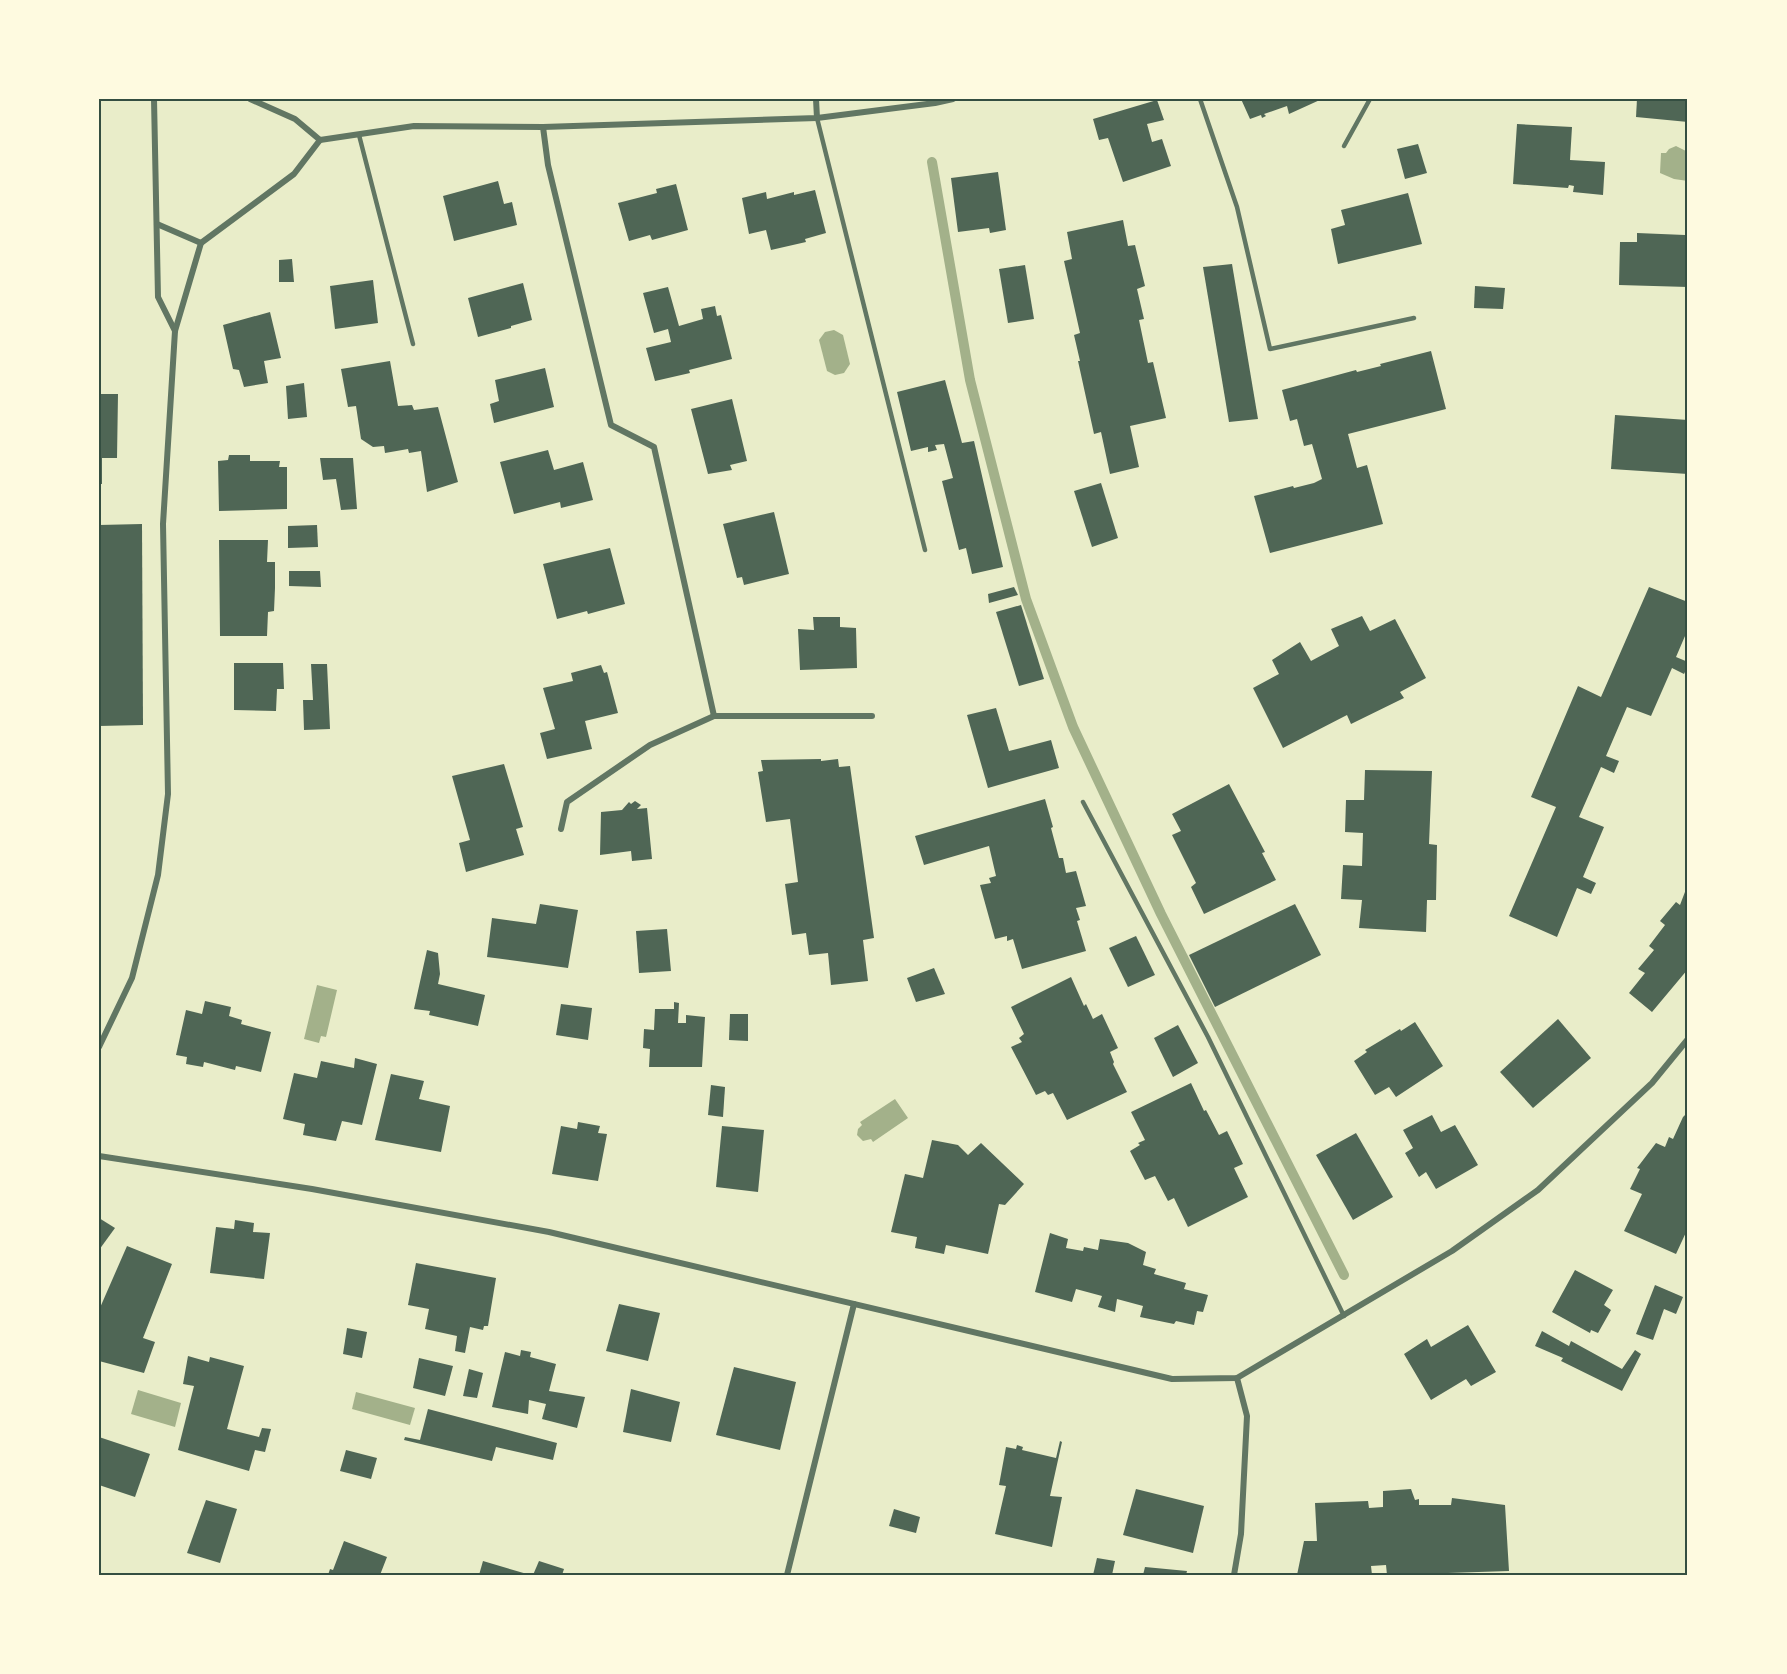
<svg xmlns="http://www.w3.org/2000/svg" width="1787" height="1674" font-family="'Fira Sans Condensed',sans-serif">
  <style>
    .water { fill: #a3b18a }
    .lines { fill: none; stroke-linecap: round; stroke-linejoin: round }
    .stream { stroke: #a3b18a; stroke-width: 10 }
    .building { fill: #4f6655 }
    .service { stroke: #617663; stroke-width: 4.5 }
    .minor { stroke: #617663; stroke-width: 6 }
    .neatline { fill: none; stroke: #344e41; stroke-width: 2 }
  </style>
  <rect width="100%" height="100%" fill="#e9edc9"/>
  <g class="water">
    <path d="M1676,146L1688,152V181L1674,179L1660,173L1661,153H1666L1669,149Z"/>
    <path d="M834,330L843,335L850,364L844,373L835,375L827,371L819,340L825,332Z"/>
    <path d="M317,985L337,990L326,1037L321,1036L319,1043L304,1039Z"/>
    <path d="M895,1099L908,1118L873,1142L871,1139L863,1141L857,1135L858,1129L862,1125L860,1122Z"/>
    <path d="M138,1390L181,1403L175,1427L131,1414Z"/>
    <path d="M356,1392L415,1408L410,1425L352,1409Z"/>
  </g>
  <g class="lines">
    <path class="stream" d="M932,162L970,380L1026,599L1073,727L1161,914L1344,1275"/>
  </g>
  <g class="building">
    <path d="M1241,99H1322L1289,114L1287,106L1264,114L1266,116L1262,118L1261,115L1250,119Z"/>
    <path d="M1637,99H1688V122L1636,117Z"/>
    <path d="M1157,100L1164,120L1147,124L1152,142L1162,139L1171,166L1123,182L1108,138L1099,140L1093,119Z"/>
    <path d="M1517,124L1572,127L1570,160L1605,162L1603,195L1573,192L1574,186L1569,185L1568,188L1513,184Z"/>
    <path d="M1418,144L1427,173L1405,179L1397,149Z"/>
    <path d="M998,172L1006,230L990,233L989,228L958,232L951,178Z"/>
    <path d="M498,181L504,204L512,202L517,225L454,241L443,196Z"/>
    <path d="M676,184L688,230L652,240L650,235L629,241L618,203L657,193L656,189Z"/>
    <path d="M815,190L826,233L805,239L806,242L771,250L766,230L749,234L742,198L766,192L767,199L794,192V195Z"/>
    <path d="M1408,193L1422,244L1338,264L1331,229L1345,225L1341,210Z"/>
    <path d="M1123,220L1128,246L1135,245L1145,286L1137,289L1144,319L1139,320L1148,363L1153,362L1166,418L1130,426L1139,467L1110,474L1101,432L1094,434L1078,361H1080L1074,335L1080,333L1064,261L1072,259L1067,232Z"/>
    <path d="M1637,233L1685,235V244H1688V287L1619,285L1620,242H1637Z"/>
    <path d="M292,259L294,282H279V260Z"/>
    <path d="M1232,264L1258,419L1229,422L1203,267Z"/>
    <path d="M1025,265L1034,319L1008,323L999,269Z"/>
    <path d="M373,280L378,323L335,329L330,286Z"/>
    <path d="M523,283L532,320L511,326V328L478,337L468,298Z"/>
    <path d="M1475,286L1505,288L1503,309L1474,308Z"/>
    <path d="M668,287L679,326L703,319L701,309L715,306L717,316L721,315L732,359L689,370L690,373L655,381L646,348L671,342L668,329L654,333L643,293Z"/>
    <path d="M270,312L281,358L264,361L268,383L244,387L239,370L233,369L223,325Z"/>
    <path d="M1431,351L1446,409L1348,434L1357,468L1367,465L1383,524L1270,553L1254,496L1293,486L1294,488L1314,483L1322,479L1312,444L1304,446L1297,419L1290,421L1282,390L1356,370L1357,372L1381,366L1380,364Z"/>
    <path d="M390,361L398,406L412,405L414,410L438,407L458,482L427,492L421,451L409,453L408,449L385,453L384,446L373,447L361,439L356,406L348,407L341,369Z"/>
    <path d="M545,368L554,407L494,423L490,404L499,401L495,380Z"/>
    <path d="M945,380L962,443L974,441L1003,567L972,574L966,548L959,550L942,481L953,478L944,444L935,445L937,450L928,452V447L911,451L897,392Z"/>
    <path d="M304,383L307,417L288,419L286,386Z"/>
    <path d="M99,394H118L117,458H102V484H99Z"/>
    <path d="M732,399L747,461L730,465L732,470L708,474L691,409Z"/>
    <path d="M1615,415L1688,420V474L1611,469Z"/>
    <path d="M548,450L554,470L583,462L593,500L561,508L560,502L514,514L500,462Z"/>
    <path d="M229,455H250V461H280L279,467H287V509L219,511L218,461L228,460Z"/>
    <path d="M320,458H353L357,509L341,510L336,479L323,480Z"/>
    <path d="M1101,483L1118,538L1092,547L1074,491Z"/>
    <path d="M774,512L789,574L744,585L742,577L737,578L723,524Z"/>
    <path d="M142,524L143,725L99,726V525Z"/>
    <path d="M317,525L318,547L288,548V526Z"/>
    <path d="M219,540H268L267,562H275V588L274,611L268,612L267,636H220Z"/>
    <path d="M610,548L625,604L588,614L587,611L557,619L543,564Z"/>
    <path d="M289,571H320L321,587L289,586Z"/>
    <path d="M1014,587L1018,595L989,603L988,594Z"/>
    <path d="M1649,587L1688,602V629L1676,657L1688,662V666L1684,674L1672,668L1651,716L1627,707L1606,756L1619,761L1614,773L1601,767L1579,817L1604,827L1583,877L1596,883L1591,894L1577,888L1557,937L1509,916L1556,807L1531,797L1578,686L1601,697Z"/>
    <path d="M1021,605L1044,679L1019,686L996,612Z"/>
    <path d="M1362,616L1370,631L1395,619L1426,678L1400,692L1404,698L1351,724L1347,715L1283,748L1253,688L1279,674L1272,660L1300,642L1311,661L1339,646L1331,629Z"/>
    <path d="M813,617H840V627L856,628L857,668L800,670L798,629L814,630Z"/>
    <path d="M234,663H283L284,689H277L276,711L234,710Z"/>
    <path d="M311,664H327L330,729L304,730L303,700H313Z"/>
    <path d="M601,665L604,673L607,672L618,713L585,721L592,749L547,759L540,733L555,729L543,688L573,681L571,673Z"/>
    <path d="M996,708L1009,751L1051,740L1059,768L988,788L967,715Z"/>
    <path d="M821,759V761L838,759L839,767L850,766L874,938L863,940L868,981L831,985L828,953L809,955L806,933L792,935L785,884L798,882L790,819L766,822L758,772L763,771L761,760Z"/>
    <path d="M504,764L523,827L516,829L524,855L466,872L459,843L470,840L452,776Z"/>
    <path d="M1365,770L1432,771L1429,844L1437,845L1436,900H1427L1426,932L1359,928L1362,900L1341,899L1343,865L1362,866L1363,833L1345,832L1346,800H1364Z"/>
    <path d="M1229,784L1265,852L1262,853L1276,880L1204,914L1191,887L1196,883L1172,835L1181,831L1172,814Z"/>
    <path d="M1045,799L1053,827L1051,828L1059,858H1063L1066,873L1076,871L1086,906L1076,908L1080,920L1077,921L1086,951L1022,969L1013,939L1007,941V936L995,939L980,885L991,883L989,878L996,876L989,846L924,865L915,836Z"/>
    <path d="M635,801L641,805L637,809L647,808L652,859L632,861L631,851L600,855L601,812L622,810L629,802L631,804Z"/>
    <path d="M1688,884V969L1652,1012L1629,993L1645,973L1638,969L1654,950L1649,946L1665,925L1660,921L1676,902L1680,905Z"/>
    <path d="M540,904L578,910L568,968L487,957L492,918L536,924Z"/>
    <path d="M1295,904L1321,955L1215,1007L1189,955Z"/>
    <path d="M667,929L671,971L639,973L636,931Z"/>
    <path d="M1136,936L1155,975L1128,987L1109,948Z"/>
    <path d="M427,950L438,953L440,974L438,984L485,995L478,1026L429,1015L430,1011L414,1009Z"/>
    <path d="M934,968L945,994L916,1002L907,978Z"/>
    <path d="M1071,977L1084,1006L1086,1004L1093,1019L1102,1014L1118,1048L1110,1052L1114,1062L1113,1064L1127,1092L1067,1120L1053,1093L1048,1095L1045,1091L1036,1095L1011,1047L1022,1042L1019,1038L1024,1034L1011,1007Z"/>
    <path d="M205,1001L231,1007L229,1016L242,1020L241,1024L271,1032L261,1072L236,1066L235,1070L204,1062L203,1067L186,1064L187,1057L176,1055L186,1010L202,1014Z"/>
    <path d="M674,1002L679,1003L678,1023H686V1015L705,1017L702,1067H649L650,1049L643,1048L644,1029L654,1030L655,1009H674Z"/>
    <path d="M561,1004L592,1008L588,1040L556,1035Z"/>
    <path d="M730,1014H748V1041L729,1040Z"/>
    <path d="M1558,1019L1591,1058L1533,1108L1500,1072Z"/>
    <path d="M1415,1022L1443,1066L1396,1097L1389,1087L1375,1095L1354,1061L1367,1052L1365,1050L1400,1029L1401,1031Z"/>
    <path d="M1178,1025L1198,1063L1173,1077L1154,1038Z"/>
    <path d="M355,1058L377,1064L362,1125L342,1121L336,1141L303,1135L305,1124L283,1119L294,1073L317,1078L321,1061L354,1068Z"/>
    <path d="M391,1074L424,1081L419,1099L450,1106L441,1152L375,1140Z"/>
    <path d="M1191,1083L1204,1111L1206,1110L1219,1135L1227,1131L1243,1164L1234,1168L1248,1197L1188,1227L1174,1198L1168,1201L1155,1176L1145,1180L1130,1151L1140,1145L1138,1143L1145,1140L1131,1112Z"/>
    <path d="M711,1085L725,1087L723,1117L708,1115Z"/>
    <path d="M1688,1112V1228L1676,1254L1624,1231L1642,1194L1630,1189L1640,1169L1637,1168L1656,1143L1665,1147L1669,1137L1673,1139L1683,1117Z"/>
    <path d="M1432,1115L1441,1132L1455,1125L1478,1165L1436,1189L1426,1172L1419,1177L1405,1153L1413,1148L1403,1130Z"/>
    <path d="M578,1122L600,1126L598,1133L607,1134L598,1181L552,1174L561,1126L577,1129Z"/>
    <path d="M722,1126L764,1130L758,1192L716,1187Z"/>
    <path d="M1356,1133L1393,1197L1353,1220L1316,1155Z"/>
    <path d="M932,1140L958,1145L968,1155L981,1143L1024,1184L1005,1205L999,1204L988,1254L946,1245L944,1254L915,1248L917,1237L891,1232L905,1174L923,1178Z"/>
    <path d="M99,1218L115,1228L99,1250Z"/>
    <path d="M235,1220L254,1223L253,1232L270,1233L264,1279L210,1273L216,1227L234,1229Z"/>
    <path d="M1050,1233L1068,1239L1066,1248L1083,1251L1084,1247L1098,1250L1100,1239L1128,1243L1146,1252L1143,1265L1156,1269L1154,1274L1186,1283L1184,1289L1208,1295L1203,1312L1197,1311L1194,1325L1176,1321L1174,1324L1140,1317L1143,1306L1117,1299L1115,1312L1098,1307L1102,1296L1076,1289L1072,1302L1035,1292Z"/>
    <path d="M127,1246L172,1264L143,1338L155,1342L144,1373L99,1361V1310Z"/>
    <path d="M416,1263L496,1278L488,1326H484L483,1330L470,1327L465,1353L455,1351L457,1336L425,1329L429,1309L408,1305Z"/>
    <path d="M1575,1270L1613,1290L1604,1305L1611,1310L1598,1333L1591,1330L1590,1333L1552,1312Z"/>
    <path d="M1655,1285L1683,1297L1676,1314L1664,1309L1653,1340L1636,1334Z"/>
    <path d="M619,1304L660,1313L648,1361L606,1351Z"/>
    <path d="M1468,1325L1496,1372L1471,1386L1466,1379L1431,1400L1404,1354L1427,1339L1431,1347Z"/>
    <path d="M347,1328L367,1332L362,1358L343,1354Z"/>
    <path d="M1542,1331L1569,1346L1571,1341L1622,1369L1635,1350L1641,1354L1622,1391L1561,1361L1563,1358L1535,1346Z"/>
    <path d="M521,1350L531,1352L530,1357L556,1364L549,1391L585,1397L577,1428L542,1419L546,1404L529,1400L528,1414L492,1407L505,1352L520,1356Z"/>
    <path d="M188,1356L209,1362L210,1357L244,1366L227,1429L259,1437L262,1428L271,1429L265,1452L255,1450L249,1471L178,1450L194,1386L183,1384Z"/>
    <path d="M419,1358L453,1366L445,1396L413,1388Z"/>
    <path d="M734,1367L796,1382L780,1450L716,1435Z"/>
    <path d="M469,1369L483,1373L477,1398L463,1396Z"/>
    <path d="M631,1389L680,1402L671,1442L623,1432Z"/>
    <path d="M428,1409L557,1443L553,1460L496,1447L492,1461L404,1440L405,1437L420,1440Z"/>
    <path d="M99,1437L150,1454L135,1497L99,1485Z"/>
    <path d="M1060,1441L1062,1442L1050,1496L1062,1497L1052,1547L995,1534L1006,1486L999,1485L1006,1447L1016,1449L1017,1445L1023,1447L1022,1450L1056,1458Z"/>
    <path d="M346,1450L377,1458L371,1479L340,1471Z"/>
    <path d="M1136,1489L1204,1506L1193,1553L1123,1535Z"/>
    <path d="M1411,1489L1415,1500L1419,1499V1505H1451L1452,1498L1505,1505L1509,1571L1387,1575L1386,1565L1371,1566L1372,1575H1297L1304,1541H1317L1315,1503L1368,1501L1369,1508L1383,1507V1491Z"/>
    <path d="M206,1500L237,1509L220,1563L187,1553Z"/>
    <path d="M894,1509L920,1517L916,1533L889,1526Z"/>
    <path d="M344,1541L387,1557L380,1575H328L330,1569L333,1570Z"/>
    <path d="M1097,1558L1115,1561L1112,1575H1093Z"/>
    <path d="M483,1561L527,1574V1575H479Z"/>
    <path d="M539,1561L564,1569L562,1575H533Z"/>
    <path d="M1145,1567L1187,1571L1186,1575H1143Z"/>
  </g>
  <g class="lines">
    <g class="service">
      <path d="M1200,99L1237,207L1270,349L1414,318"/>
      <path d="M817,118L925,550"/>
      <path d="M359,135L413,344"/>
      <path d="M1344,146L1370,99"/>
      <path d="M1083,802L1208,1037L1344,1316"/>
    </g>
    <g class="minor">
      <path d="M154,99L158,297L175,331"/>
      <path d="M250,99L295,119L320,140"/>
      <path d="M816,99L817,118"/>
      <path d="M543,127L548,165L611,425L654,447L714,716H872"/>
      <path d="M157,224L201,243"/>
      <path d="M561,829L567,802L650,745L714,716"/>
      <path d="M99,1047L132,978L158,875L168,794L163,524L175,331L201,243L294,174L320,140L414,126L543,127L817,118L935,103L953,99"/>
      <path d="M99,1156L312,1189L549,1232L1172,1379L1237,1378L1452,1251L1538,1190L1652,1083L1688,1039"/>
      <path d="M787,1575L854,1304"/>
      <path d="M1234,1575L1241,1534L1247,1416L1237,1378"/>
    </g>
  </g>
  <rect width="1787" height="1674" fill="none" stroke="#fefae0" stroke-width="201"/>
  <rect x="100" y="100" width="1586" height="1474" class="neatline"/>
</svg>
